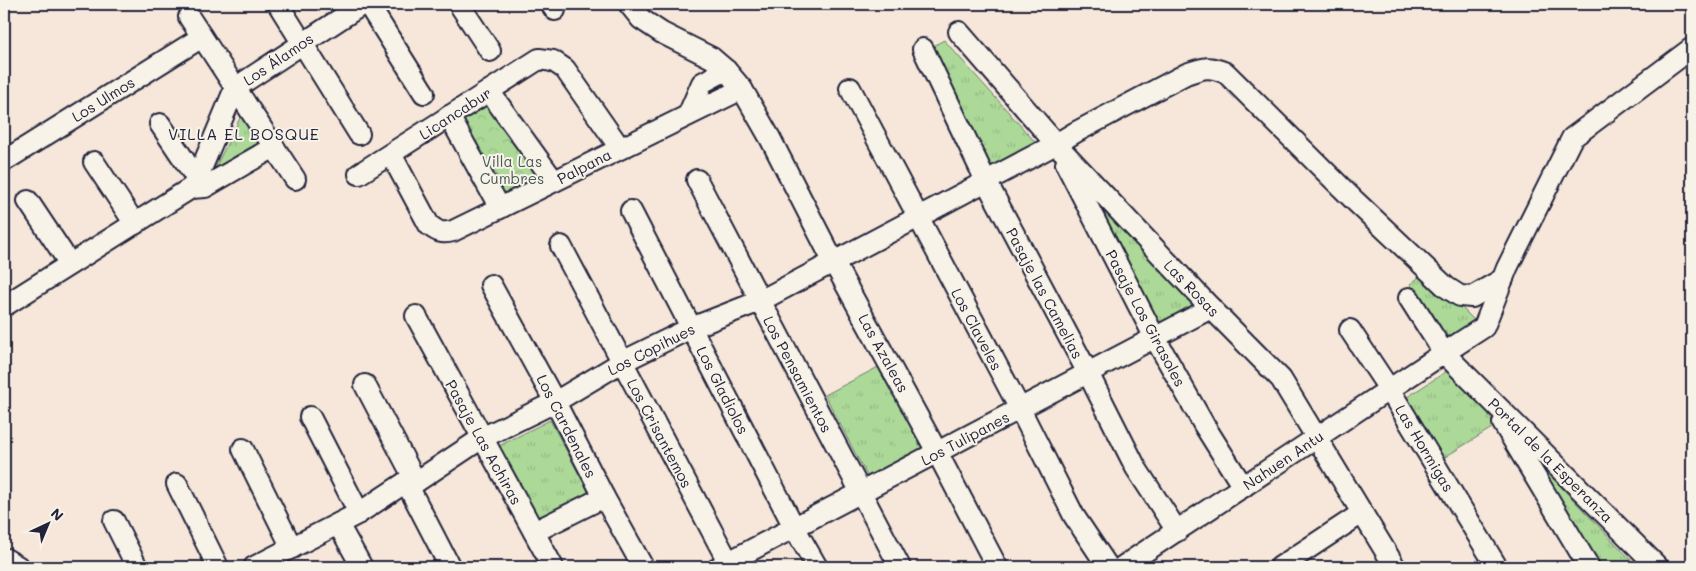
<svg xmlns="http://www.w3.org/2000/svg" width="1696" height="571" font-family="Mali,sans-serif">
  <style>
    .grass { fill: url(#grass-tufts); stroke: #677e6a }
    .park { fill: url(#park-crowns); stroke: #677e6a }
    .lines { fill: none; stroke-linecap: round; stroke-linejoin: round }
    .minor-casing { stroke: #22223b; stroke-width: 24 }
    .minor { stroke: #f7f3e8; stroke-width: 20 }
    .labels { text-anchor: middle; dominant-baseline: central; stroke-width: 4; stroke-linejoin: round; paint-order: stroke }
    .street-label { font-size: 15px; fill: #22223b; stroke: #f7f3e8 }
    .park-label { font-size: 15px; fill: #4b5957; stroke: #f7f3e8 }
    .neighbourhood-label { font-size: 16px; letter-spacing: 1px; fill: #22223b; stroke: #f7f3e8 }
  </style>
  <defs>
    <pattern id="grass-tufts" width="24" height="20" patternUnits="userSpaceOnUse" patternTransform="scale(1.25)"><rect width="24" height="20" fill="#acd998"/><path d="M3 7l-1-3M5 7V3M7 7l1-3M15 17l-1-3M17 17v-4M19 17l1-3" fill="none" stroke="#94ba84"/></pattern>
    <pattern id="park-crowns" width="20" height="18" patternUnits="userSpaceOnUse" patternTransform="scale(1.25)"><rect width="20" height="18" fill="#acd998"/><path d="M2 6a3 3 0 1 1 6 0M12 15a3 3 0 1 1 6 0" fill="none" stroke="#94ba84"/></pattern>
  </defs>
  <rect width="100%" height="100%" fill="#f6e7da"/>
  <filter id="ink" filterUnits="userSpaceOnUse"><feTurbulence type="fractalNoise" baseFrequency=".02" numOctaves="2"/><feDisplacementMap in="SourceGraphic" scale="10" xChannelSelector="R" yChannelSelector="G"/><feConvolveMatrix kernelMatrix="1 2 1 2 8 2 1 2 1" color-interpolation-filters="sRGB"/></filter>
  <g filter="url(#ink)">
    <g class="grass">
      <path d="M944,40L1036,143L987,169L928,49Z"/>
      <path d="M242,114L263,144L209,180Z"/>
      <path d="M1085,193L1197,306L1156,330Z"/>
      <path d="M1426,272L1476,322L1446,343L1410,284Z"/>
      <path d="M882,365L925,447L867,476L825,395Z"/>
      <path d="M1447,371L1483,404L1495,426L1437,462L1401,401Z"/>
      <path d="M550,420L595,504L532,535L497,447Z"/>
      <path d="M1535,460L1638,567H1594Z"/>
    </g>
    <path class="park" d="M488,97L547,179L503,201L456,118Z"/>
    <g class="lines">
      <g class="minor-casing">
        <g id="minor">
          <path d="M278,4L359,134"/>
          <path d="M368,4L424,93"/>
          <path d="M459,4L490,51"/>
          <path d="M551,4L555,10"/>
          <path d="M629,4L641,19L662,33L712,58L726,70L742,89L770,138L833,261L937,452L997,567"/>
          <path d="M189,17L295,179"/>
          <path d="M959,32L1056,144L1211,308L1281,379L1395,567"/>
          <path d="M923,49L986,181L1088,373L1136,468L1177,531"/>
          <path d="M850,88L1020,409L1074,516L1108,567"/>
          <path d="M489,91L554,181"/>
          <path d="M689,113L702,83L726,70"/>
          <path d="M449,116L500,208"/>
          <path d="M160,124L197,179"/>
          <path d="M391,154L429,225C438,232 442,234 453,231L742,89"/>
          <path d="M4,161L202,37"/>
          <path d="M94,162L135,224"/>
          <path d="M1066,164L1155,338L1204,425L1243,487"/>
          <path d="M359,174L539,59L553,61L565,69L620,148"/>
          <path d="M697,180L900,567"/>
          <path d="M191,188L205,187L274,147"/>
          <path d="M28,201L70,264"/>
          <path d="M631,211L794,527L817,567"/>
          <path d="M561,246L731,567"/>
          <path d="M491,285L555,402L604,497L643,567"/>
          <path d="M1409,298L1444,353L1658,567"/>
          <path d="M4,306L191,188L197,179L235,88L363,4"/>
          <path d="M416,316L553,567"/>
          <path d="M1350,330L1389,389L1497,567"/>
          <path d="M365,385L416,482"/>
          <path d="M310,417L359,513"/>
          <path d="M1503,423L1589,567"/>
          <path d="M243,449L292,548"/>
          <path d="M406,482L450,567"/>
          <path d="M177,484L218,567"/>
          <path d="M114,521L137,567"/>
          <path d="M338,524L362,567"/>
          <path d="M534,532L604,497"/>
          <path d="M4,558L19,567"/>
          <path d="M254,567L359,513L406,482H416L482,438L555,402L622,362L691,328L760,301L1056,144L1076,132L1186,74C1203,68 1208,65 1226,73L1355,201L1446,287L1460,296L1472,297L1503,279"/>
          <path d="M719,567L1211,308"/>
          <path d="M1122,567L1444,353L1484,327L1507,268L1572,138L1692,48"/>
          <path d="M1280,567L1362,513"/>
        </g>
      </g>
      <use href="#minor" class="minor"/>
    </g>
  </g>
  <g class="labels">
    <g class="street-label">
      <text transform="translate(278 59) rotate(-34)">Los Álamos</text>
      <text transform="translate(103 99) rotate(-32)">Los Ulmos</text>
      <text transform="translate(455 113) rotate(-33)">Licancabur</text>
      <text transform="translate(584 166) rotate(-27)">Palpana</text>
      <text transform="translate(1192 288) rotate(46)">Las Rosas</text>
      <text transform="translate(1045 293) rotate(62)">Pasaje las Camelias</text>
      <text transform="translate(1146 318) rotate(62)">Pasaje Los Girasoles</text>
      <text transform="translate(977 329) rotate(62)">Los Claveles</text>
      <text transform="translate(651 349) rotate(-27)">Los Copihues</text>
      <text transform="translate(884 353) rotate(61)">Las Azaleas</text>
      <text transform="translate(798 374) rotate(62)">Los Pensamientos</text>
      <text transform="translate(723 390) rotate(63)">Los Gladiolos</text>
      <text transform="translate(567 426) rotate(63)">Los Cardenales</text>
      <text transform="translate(660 433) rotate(62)">Los Crisantemos</text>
      <text transform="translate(965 438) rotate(-28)">Los Tulipanes</text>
      <text transform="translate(484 442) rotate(61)">Pasaje Las Achiras</text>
      <text transform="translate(1425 448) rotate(59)">Las Hormigas</text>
      <text transform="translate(1283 460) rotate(-34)">Nahuen Antu</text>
      <text transform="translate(1551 460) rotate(45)">Portal de la Esperanza</text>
    </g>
    <g class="park-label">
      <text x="512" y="161">Villa Las<tspan x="512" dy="17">Cumbres</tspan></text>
    </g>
    <g class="neighbourhood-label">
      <text x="244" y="133">VILLA EL BOSQUE</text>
    </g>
  </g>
  <rect width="1696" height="571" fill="none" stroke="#f7f3e8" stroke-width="20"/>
  <rect x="10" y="10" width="1676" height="551" fill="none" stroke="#22223b" stroke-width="2" filter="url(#ink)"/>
  <g transform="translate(48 524) rotate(44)" stroke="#f7f3e8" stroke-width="4" paint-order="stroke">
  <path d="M0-4L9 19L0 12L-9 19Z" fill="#22223b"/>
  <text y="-8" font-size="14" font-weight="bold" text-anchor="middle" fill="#22223b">N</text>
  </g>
</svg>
